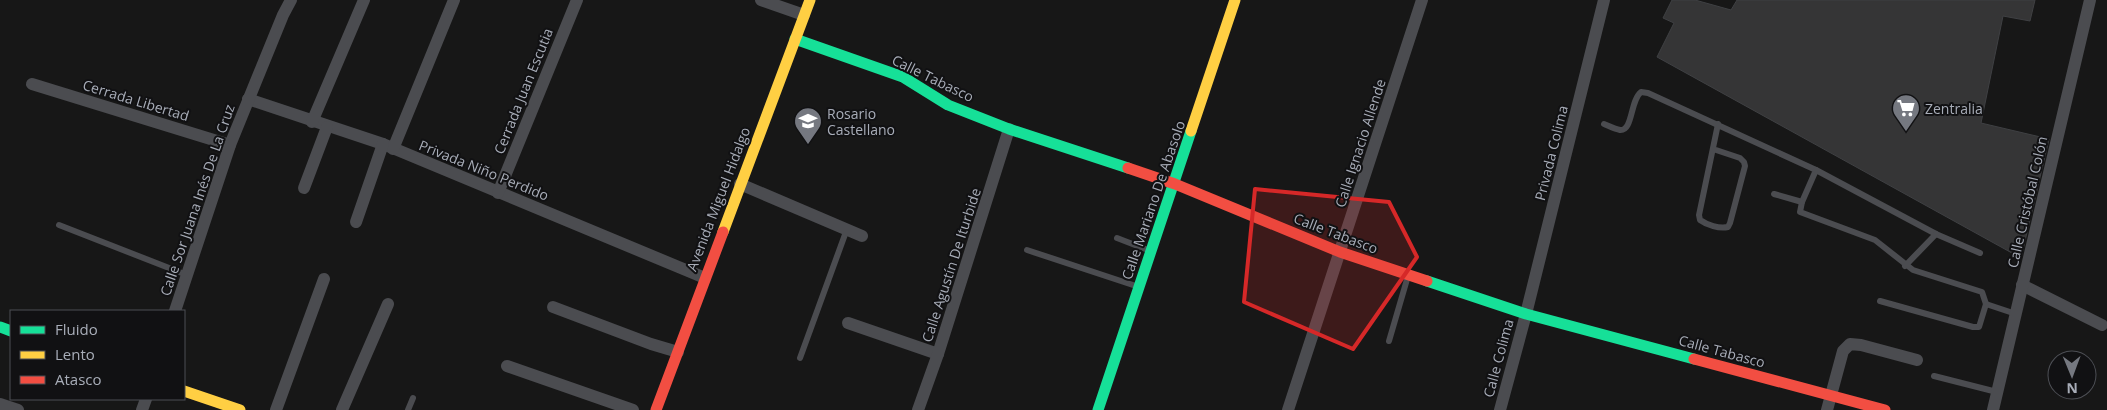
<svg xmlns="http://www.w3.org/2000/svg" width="2107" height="410" font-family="'Open Sans',sans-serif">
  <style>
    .building { fill: #353536; stroke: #3f4043 }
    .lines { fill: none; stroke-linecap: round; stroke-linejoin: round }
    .lane { stroke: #4b4c50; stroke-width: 6 }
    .street { stroke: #4b4c50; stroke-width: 12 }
    .fast { stroke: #16e098; stroke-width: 11 }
    .slow { stroke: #ffcf43; stroke-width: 11 }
    .jam { stroke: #f24e42; stroke-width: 11 }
    .marked { fill: #d62828; fill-opacity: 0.2; stroke: #d62828; stroke-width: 4; stroke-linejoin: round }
    .labels { text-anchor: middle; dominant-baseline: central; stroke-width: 4; stroke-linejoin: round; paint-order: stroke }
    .street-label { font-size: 14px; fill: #a8adb8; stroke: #111113 }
    .poi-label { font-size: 14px; fill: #a8adb8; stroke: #111113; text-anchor: start }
  </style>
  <rect width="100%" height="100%" fill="#171717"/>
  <path class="building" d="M1672,0H1695L1731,10L1737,0H2035L2030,21L2003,16L1981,123L2049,139L2021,258L1657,57L1674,23L1663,18Z"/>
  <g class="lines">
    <g class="lane">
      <path d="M1604,124C1609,126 1615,129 1620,130C1633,131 1630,101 1641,92L1648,93L1816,170L1802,202L1800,212L1875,240L1913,270L1982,292L1986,304"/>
      <path d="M1713,149L1740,158L1744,162L1745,166L1730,223L1728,227C1719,229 1707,225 1700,220L1699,215L1718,124"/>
      <path d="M1816,170L1936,234L1980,253"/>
      <path d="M1774,194L1802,202"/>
      <path d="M59,225L187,275"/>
      <path d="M1117,238L1148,250"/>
      <path d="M1027,250L1136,286"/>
      <path d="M1905,266L1936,234"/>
      <path d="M1880,301L1973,327H1979L1986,304L2016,314"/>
      <path d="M1389,341L1408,276"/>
      <path d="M800,358L847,229"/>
      <path d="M1934,376L1997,392"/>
      <path d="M408,410L413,398"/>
    </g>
    <g class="street">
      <path d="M761,0L804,15"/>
      <path d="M32,84L230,145"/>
      <path d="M248,99L383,144L705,278"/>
      <path d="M312,122L364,0"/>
      <path d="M393,149L454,0"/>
      <path d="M740,184L862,236"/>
      <path d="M304,188L327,127"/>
      <path d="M498,193L577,0"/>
      <path d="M356,222L383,144"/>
      <path d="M2022,285L2102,325"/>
      <path d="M553,307L651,344L678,352"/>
      <path d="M175,311L230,145L283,15L291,0"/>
      <path d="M848,323L938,354"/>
      <path d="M507,366L633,410"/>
      <path d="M0,404L18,410"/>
      <path d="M142,410L146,399"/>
      <path d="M276,410L324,279"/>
      <path d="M342,410L388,304"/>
      <path d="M918,410L938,354L1009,129"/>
      <path d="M1288,410L1422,0"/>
      <path d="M1500,410L1526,314L1604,0"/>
      <path d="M1827,410L1843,351L1850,344L1861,345L1917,360"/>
      <path d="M1993,410L2090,0"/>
    </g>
    <g class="fast">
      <path d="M795,39L903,77L948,105L1009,129L1128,168"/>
      <path d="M1427,281L1526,314L1694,359"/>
      <path d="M0,327L11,331"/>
      <path d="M1098,410L1191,131"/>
    </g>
    <g class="slow">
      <path d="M1191,131L1235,0"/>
      <path d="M723,232L810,0"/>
      <path d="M184,391L240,410"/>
    </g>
    <g class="jam">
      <path d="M1128,168L1175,184L1340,252L1427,281"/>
      <path d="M1694,359L1885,410"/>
      <path d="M656,410L723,232"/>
    </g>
  </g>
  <path class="marked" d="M1255,189L1389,202L1417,257L1353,349L1244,302Z"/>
  <defs>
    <g id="supermarket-pin" transform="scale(1.4375)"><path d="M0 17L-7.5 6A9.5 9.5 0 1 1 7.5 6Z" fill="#757880" stroke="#111113"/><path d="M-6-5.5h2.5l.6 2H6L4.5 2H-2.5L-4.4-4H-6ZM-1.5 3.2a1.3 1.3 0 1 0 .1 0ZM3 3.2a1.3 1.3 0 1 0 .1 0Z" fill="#fff"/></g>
    <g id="school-pin" transform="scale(1.4375)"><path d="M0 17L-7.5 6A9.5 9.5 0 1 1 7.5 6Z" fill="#757880" stroke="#111113"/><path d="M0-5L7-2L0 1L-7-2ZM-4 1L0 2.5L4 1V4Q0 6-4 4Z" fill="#fff"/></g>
  </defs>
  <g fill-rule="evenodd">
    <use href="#supermarket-pin" x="1906" y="108"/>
    <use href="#school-pin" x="808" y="121"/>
  </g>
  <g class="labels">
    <g class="street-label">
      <text transform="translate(933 78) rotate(26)">Calle Tabasco</text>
      <text transform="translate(523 91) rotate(-68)">Cerrada Juan Escutia</text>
      <text transform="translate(136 100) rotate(17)">Cerrada Libertad</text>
      <text transform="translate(1360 143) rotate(-72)">Calle Ignacio Allende</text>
      <text transform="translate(1551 153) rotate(-76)">Privada Colima</text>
      <text transform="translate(484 170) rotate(22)">Privada Niño Perdido</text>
      <text transform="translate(718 199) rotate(-69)">Avenida Miguel Hidalgo</text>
      <text transform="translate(197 200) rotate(-71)">Calle Sor Juana Inés De La Cruz</text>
      <text transform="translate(1153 200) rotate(-71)">Calle Mariano De Abasolo</text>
      <text transform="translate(2027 202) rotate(-77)">Calle Cristóbal Colón</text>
      <text transform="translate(1336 233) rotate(21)">Calle Tabasco</text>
      <text transform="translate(951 265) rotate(-72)">Calle Agustín De Iturbide</text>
      <text transform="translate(1722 351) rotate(15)">Calle Tabasco</text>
      <text transform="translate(1498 358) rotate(-75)">Calle Colima</text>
    </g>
    <g class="poi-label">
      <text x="1925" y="108">Zentralia</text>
      <text x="827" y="113">Rosario<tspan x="827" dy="16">Castellano</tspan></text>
    </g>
  </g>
  <rect x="10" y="310" width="175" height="90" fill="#111113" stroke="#4d4f55"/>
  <rect x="20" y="326" width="25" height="8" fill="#16e098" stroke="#4d4f55"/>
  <text x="55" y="335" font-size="15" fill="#a8adb8">Fluido</text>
  <rect x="20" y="351" width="25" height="8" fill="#ffcf43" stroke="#4d4f55"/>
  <text x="55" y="360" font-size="15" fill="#a8adb8">Lento</text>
  <rect x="20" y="376" width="25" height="8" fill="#f24e42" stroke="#4d4f55"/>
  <text x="55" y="385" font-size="15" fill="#a8adb8">Atasco</text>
  <g transform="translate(2072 375) rotate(179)"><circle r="24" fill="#111113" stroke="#4d4f55"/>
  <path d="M0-4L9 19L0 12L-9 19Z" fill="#757880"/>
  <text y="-8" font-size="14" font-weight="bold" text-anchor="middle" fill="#a8adb8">N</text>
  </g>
</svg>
